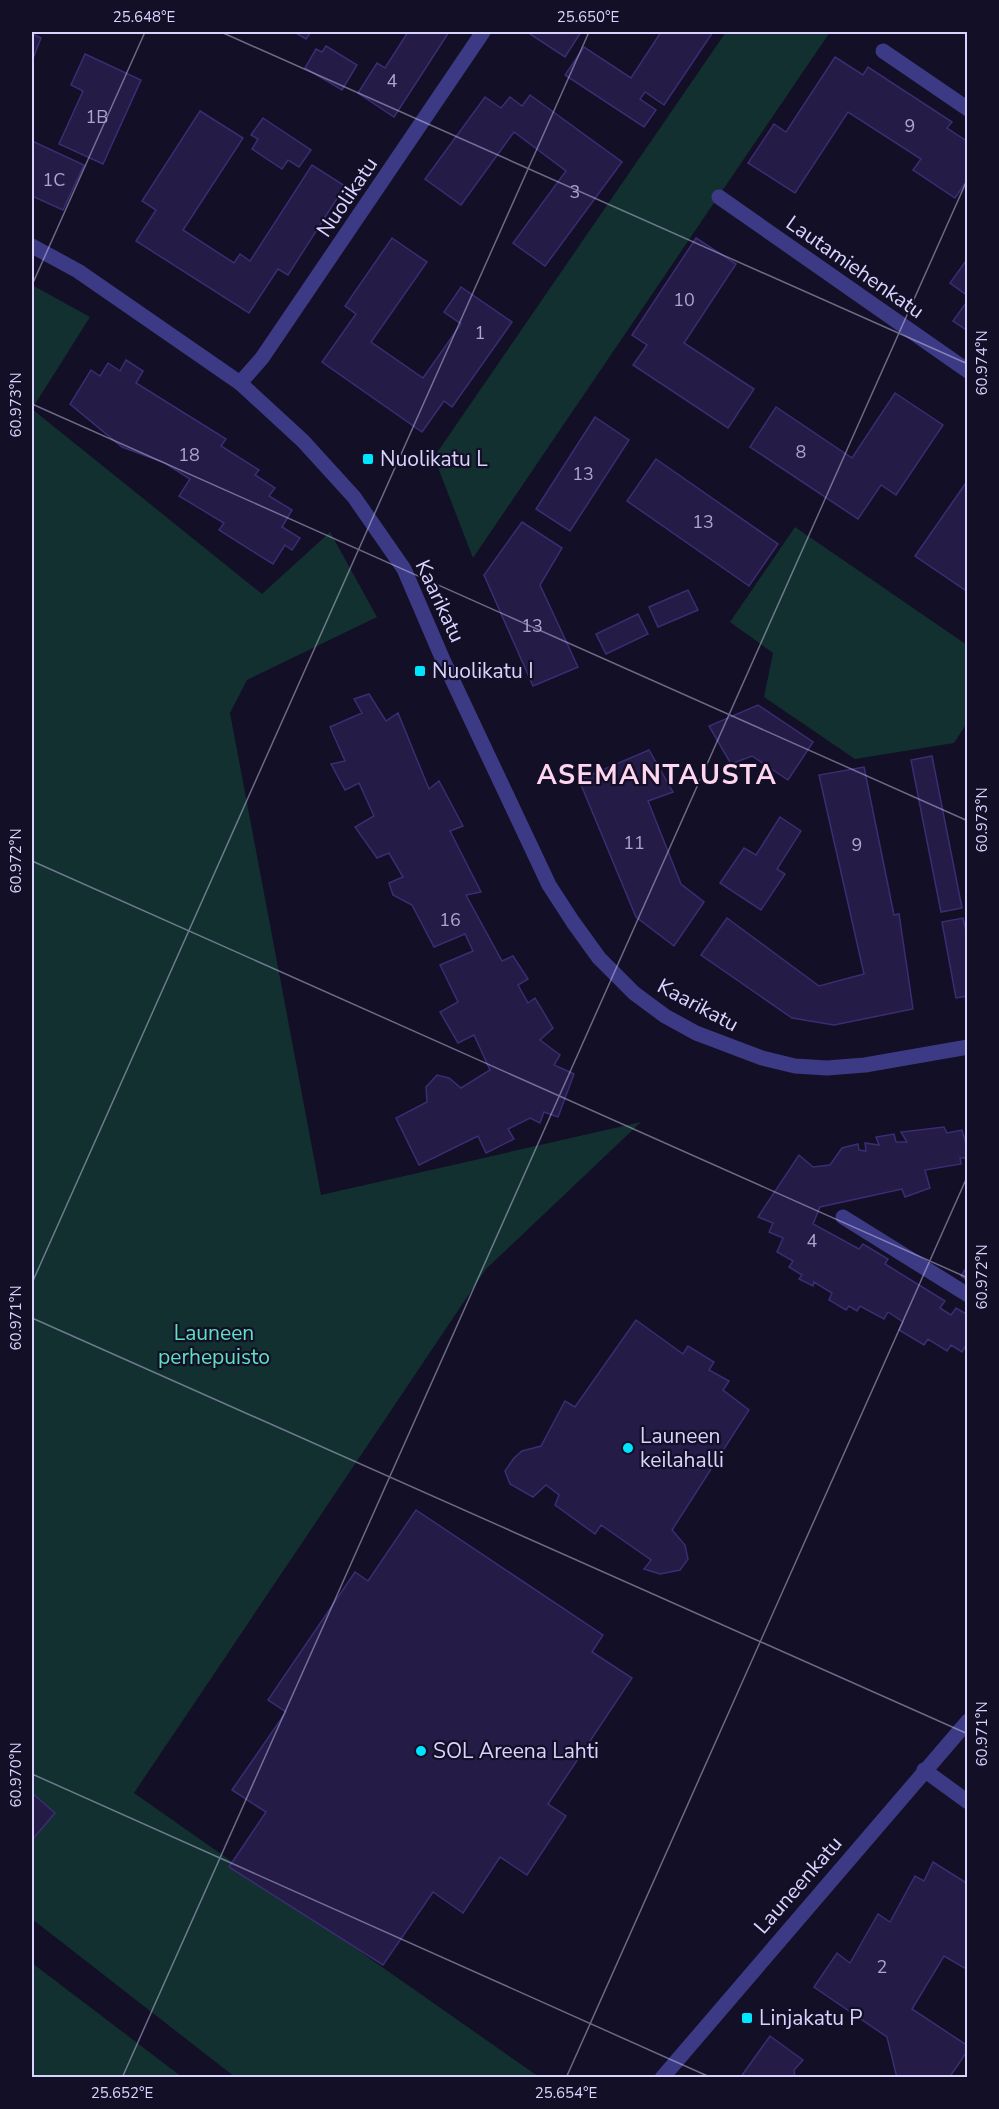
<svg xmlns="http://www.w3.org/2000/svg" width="999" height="2109" font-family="'Nunito Sans',sans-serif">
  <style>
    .green { fill: #12302f }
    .building { fill: #241b47; stroke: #3b2d73; stroke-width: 1.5 }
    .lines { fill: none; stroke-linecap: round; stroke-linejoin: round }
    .service { stroke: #3d3a85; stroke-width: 15 }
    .minor { stroke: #3d3a85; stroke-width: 15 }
    .tertiary { stroke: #3d3a85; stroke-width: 15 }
    .ticks { fill: none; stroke: #d9d4ff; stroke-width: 1.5; stroke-opacity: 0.45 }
    .poi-dot { fill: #00e5ff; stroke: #130f26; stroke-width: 2 }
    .labels { text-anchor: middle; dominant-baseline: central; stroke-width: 4.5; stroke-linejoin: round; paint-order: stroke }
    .number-label { font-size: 18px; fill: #aca6d1 }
    .street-label { font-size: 21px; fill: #d9d4ff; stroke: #130f26 }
    .poi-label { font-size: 21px; fill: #d9d4ff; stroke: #130f26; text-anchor: start }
    .park-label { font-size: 21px; fill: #5fe0c0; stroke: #130f26 }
    .district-label { font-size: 27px; font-weight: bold; letter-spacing: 1.5px; fill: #ffd6f0; stroke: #130f26 }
    .neatline { fill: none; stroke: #d9d4ff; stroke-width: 2 }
    .ticks-label { font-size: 15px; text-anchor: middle; fill: #d9d4ff }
  </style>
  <rect width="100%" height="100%" fill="#130f26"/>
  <g class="green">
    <path d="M726,32H830L473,558L434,457Z"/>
    <path d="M32,285L90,317L32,409L262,594L330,532L377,617L247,680L230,713L321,1195L641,1122L486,1269L134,1793L539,2077H235L32,1919Z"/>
    <path d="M795,527L967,645V723L954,743L855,759L764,697L773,653L730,622Z"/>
    <path d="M32,1963L182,2077H32Z"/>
  </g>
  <g class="building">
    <path d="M294,32H311L306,39Z"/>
    <path d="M408,32H449L394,117L358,93L377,63L385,68Z"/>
    <path d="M527,32H581L565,57Z"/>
    <path d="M661,32H713L664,105L645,92L640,99L656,110L644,127L565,75L584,47L631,78Z"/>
    <path d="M32,34L41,38L32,61Z"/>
    <path d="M326,46L357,65L342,90L305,68L316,49L322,52Z"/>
    <path d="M85,54L141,80L103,164L59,144L83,91L71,85Z"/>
    <path d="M835,57L863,75L868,67L952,122L947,128L968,142V179L955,198L913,170L921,159L848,112L795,193L748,163L774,124L786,132Z"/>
    <path d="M530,95L622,162L545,266L513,243L566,171L514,132L461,205L425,179L485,97L501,108L510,97L522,106Z"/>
    <path d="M200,111L243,138L183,230L234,263L240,254L250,261L312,165L345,186L288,275L278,269L249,313L136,241L156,210L142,201Z"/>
    <path d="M263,118L311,150L299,167L288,160L282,169L252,149L258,139L251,135Z"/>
    <path d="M32,141L84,165L63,210L32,196Z"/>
    <path d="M392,238L427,262L371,342L423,378L461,324L444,312L461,287L512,322L452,407L444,401L422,432L322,362L356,314L345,306Z"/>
    <path d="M696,238L736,264L684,343L754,389L728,428L633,365L647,345L632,335Z"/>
    <path d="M968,258V296L950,283Z"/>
    <path d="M968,300V331L953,321Z"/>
    <path d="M126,360L143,371L136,383L226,439L221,446L259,470L255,475L275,488L269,496L292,510L282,527L300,538L292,550L285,545L273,564L219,530L224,523L179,496L190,479L165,463L122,447L70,404L91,370L100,376L108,363L120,371Z"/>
    <path d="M895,393L943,425L896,495L881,485L858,519L750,447L776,407L852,458Z"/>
    <path d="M595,417L629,440L570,531L536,509Z"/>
    <path d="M656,459L778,544L749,586L627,501Z"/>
    <path d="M968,480V592L915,556Z"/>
    <path d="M522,522L562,548L540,585L578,667L533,686L484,575Z"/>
    <path d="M688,590L698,610L658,627L649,607Z"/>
    <path d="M638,614L648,634L606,654L596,634Z"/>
    <path d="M369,694L386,721L398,713L429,789L439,781L463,826L450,831L481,892L466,895L502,961L513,956L528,979L518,985L528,1003L535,998L553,1028L540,1040L560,1055L554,1065L574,1074L558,1117L544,1112L540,1123L530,1118L508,1129L514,1139L486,1153L478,1136L419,1165L396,1118L427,1102L426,1087L437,1075L449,1078L461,1088L490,1070L474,1035L458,1043L440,1012L458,1002L440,965L473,951L465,934L434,947L412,905L393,895L389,883L403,877L389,853L377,858L355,827L374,816L359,783L345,790L331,764L345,761L330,727L362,713L354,699Z"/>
    <path d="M758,705L813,742L788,780L752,756L731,764L709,726Z"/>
    <path d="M649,750L673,792L648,801L681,884L704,902L674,946L636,917L579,780Z"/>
    <path d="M932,756L962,908L941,912L911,760Z"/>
    <path d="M864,767L894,915L899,914L913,1009L834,1025L792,1018L701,955L727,918L819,986L864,974L819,775Z"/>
    <path d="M780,817L801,831L777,869L785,874L761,910L720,883L744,848L756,855Z"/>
    <path d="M963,918L968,940V996L956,998L942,922Z"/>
    <path d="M944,1127L947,1133L962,1130L968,1150V1158H960L961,1164L925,1170L930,1188L905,1197L902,1189L820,1207L813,1224L859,1249L863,1244L888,1259L885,1264L945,1301L940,1308L951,1315L956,1308L968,1315V1342L962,1352L951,1345L947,1351L928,1339L924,1345L899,1330L903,1322L888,1312L884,1319L860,1306L857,1311L849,1306L846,1310L829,1300L832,1293L814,1282L813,1286L799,1279L802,1275L789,1267L793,1261L777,1252L783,1238L769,1232L773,1223L758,1217L799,1155L813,1167L830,1165L842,1148L858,1144L859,1150L866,1151L865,1143L879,1145L876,1137L894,1134L896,1142H907L901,1132Z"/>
    <path d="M968,1265V1281L961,1276Z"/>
    <path d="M636,1320L683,1354L688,1346L714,1362L709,1370L729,1381L723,1390L749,1410L672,1530L685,1545L688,1559L680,1570L660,1574L644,1569L651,1560L601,1525L595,1534L555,1505L559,1495L546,1485L533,1497L510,1484L505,1471L514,1458L522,1451L541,1446L565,1401L575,1407Z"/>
    <path d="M416,1510L603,1635L592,1652L632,1678L548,1804L566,1816L527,1875L500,1857L463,1913L433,1892L383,1965L229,1867L266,1812L232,1790L286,1712L268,1700L355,1572L368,1581Z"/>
    <path d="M32,1793L55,1813L32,1840Z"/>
    <path d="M933,1862L968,1884V1970L944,1956L912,2009L968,2046V2050L949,2078H897L887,2037L814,1987L837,1953L850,1963L878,1914L890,1922L915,1876L924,1881Z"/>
    <path d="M770,2036L803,2060L794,2070L795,2078H740Z"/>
  </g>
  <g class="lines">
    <path class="service" d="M843,1217L968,1295"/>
    <g class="minor">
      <path d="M883,51L968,109"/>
      <path d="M719,197L968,371"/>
      <path d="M240,383L262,358L483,32"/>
      <path d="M924,1770L968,1802"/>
    </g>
    <g class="tertiary">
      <path d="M32,246L78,271L240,383L303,441L354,497L404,569L443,660L549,885L573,922L599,958L634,993L665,1016L696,1033L762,1058L795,1066L827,1068L865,1065L968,1047"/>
      <path d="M662,2078L968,1721"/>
    </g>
  </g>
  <path class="ticks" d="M221,32L968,364M32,285L145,32M32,404L968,821M32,861L968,1278M32,1283L589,32M32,1318L968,1734M32,1774L712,2078M122,2078L968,178M566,2078L968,1175"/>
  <g class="poi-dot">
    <rect x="362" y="453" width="12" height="12" rx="3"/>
    <rect x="414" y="665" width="12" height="12" rx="3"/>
    <circle cx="628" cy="1448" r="6"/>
    <circle cx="421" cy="1751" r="6"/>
    <rect x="741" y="2012" width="12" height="12" rx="3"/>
  </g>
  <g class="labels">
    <g class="number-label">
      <text x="392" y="81">4</text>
      <text x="97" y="117">1B</text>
      <text x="910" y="126">9</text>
      <text x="54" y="180">1C</text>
      <text x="575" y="192">3</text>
      <text x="684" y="300">10</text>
      <text x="480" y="333">1</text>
      <text x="801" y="452">8</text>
      <text x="189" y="455">18</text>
      <text x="583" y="474">13</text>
      <text x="703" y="522">13</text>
      <text x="532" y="626">13</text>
      <text x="634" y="843">11</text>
      <text x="857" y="845">9</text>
      <text x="450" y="920">16</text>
      <text x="812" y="1241">4</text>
      <text x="882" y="1967">2</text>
    </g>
    <g class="street-label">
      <text transform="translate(347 197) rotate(-56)">Nuolikatu</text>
      <text transform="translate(855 267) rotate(35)">Lautamiehenkatu</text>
      <text transform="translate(440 601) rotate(65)">Kaarikatu</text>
      <text transform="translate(698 1005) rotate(28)">Kaarikatu</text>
      <text transform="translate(798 1885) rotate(-49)">Launeenkatu</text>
    </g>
    <g class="poi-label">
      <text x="380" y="459">Nuolikatu L</text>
      <text x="432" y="671">Nuolikatu I</text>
      <text x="640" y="1436">Launeen<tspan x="640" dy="24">keilahalli</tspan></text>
      <text x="433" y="1751">SOL Areena Lahti</text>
      <text x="759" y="2018">Linjakatu P</text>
    </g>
    <g class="park-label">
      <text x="214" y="1333">Launeen<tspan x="214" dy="24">perhepuisto</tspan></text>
    </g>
    <g class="district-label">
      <text x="657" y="775">ASEMANTAUSTA</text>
    </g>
  </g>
  <rect width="999" height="2109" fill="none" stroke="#130f26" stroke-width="66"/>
  <rect x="33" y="33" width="933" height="2043" class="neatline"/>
  <g class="ticks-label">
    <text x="144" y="22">25.648°E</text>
    <text x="588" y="22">25.650°E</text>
    <text transform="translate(982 363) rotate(-90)" y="5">60.974°N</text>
    <text transform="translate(16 405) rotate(-90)" y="5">60.973°N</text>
    <text transform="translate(982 820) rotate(-90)" y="5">60.973°N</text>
    <text transform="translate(16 861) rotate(-90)" y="5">60.972°N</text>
    <text transform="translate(982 1277) rotate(-90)" y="5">60.972°N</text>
    <text transform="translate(16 1318) rotate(-90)" y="5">60.971°N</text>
    <text transform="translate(982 1734) rotate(-90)" y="5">60.971°N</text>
    <text transform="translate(16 1775) rotate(-90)" y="5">60.970°N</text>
    <text x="122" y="2098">25.652°E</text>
    <text x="566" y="2098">25.654°E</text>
  </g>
</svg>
